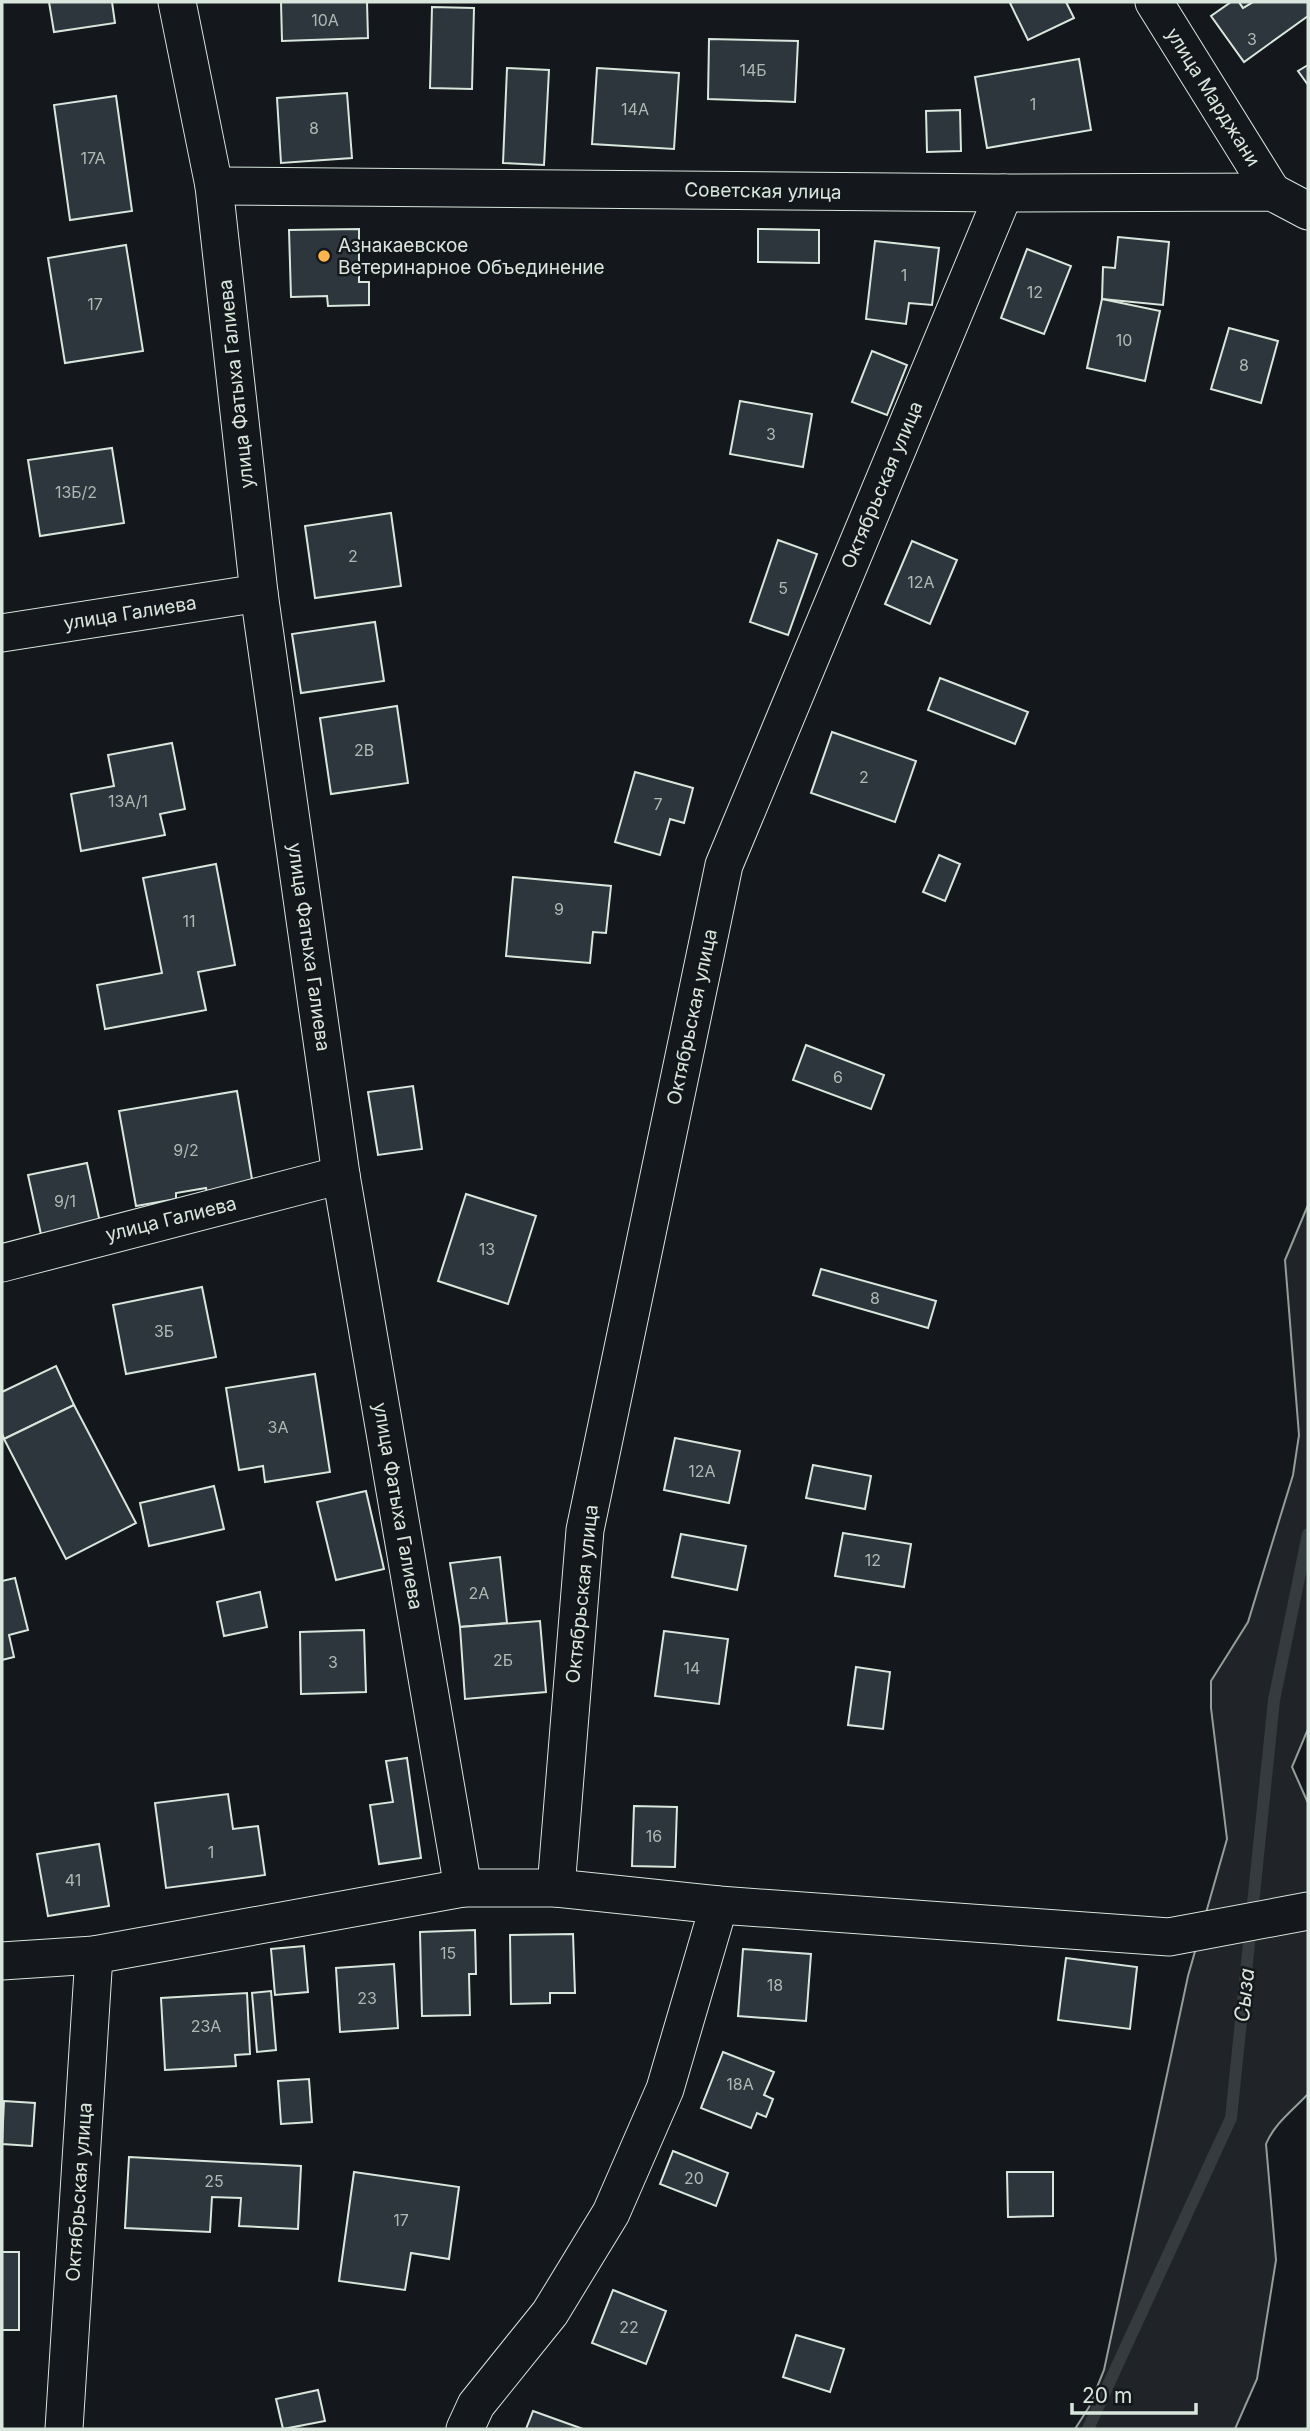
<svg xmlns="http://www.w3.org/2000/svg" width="1310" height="2431" font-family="Inter,sans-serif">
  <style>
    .green { fill: #202428; stroke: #939e99; stroke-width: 2 }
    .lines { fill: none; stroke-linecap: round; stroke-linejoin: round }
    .stream { stroke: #363b3e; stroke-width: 12 }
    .building { fill: #2c363c; stroke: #d8e6dc; stroke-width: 2 }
    .minor-casing { stroke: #d8e6dc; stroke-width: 39 }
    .minor { stroke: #14181c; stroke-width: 37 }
    .poi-dot { fill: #ffb74d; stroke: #14181c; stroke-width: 2.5 }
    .labels { text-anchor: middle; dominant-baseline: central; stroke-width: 5; stroke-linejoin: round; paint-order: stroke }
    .number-label { font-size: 16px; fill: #adbab4 }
    .street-label { font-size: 19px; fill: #d8e6dc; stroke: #14181c }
    .poi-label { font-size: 19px; fill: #d8e6dc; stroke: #14181c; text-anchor: start }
    .water-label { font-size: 21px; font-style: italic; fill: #d8e6dc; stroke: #14181c }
  </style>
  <rect width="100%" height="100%" fill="#14181c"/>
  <path class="green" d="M1308,1205V1729L1292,1767L1308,1803V2094C1293,2110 1274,2124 1266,2144L1276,2260L1257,2379L1235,2429H1075L1089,2407L1104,2370L1188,1976L1227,1839L1211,1708V1681L1248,1622L1293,1475L1299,1435L1285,1260Z"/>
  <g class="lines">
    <path class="stream" d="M1088,2429L1231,2118L1274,1700L1308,1534"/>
  </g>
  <g class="building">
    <path d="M49,2H112L115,23L54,32Z"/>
    <path d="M281,2H367L368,38L282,41Z"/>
    <path d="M1012,2H1066L1074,18L1028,40L1010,3Z"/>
    <path d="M1231,2H1239L1243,8L1253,2H1308V16L1244,62L1211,16Z"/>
    <path d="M1239,2H1253L1243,8Z"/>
    <path d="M432,7L474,8L472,89L430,88Z"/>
    <path d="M709,39L798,41L795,102L708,99Z"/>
    <path d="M1079,59L1091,130L987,148L975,77Z"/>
    <path d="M1308,65V85L1298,71Z"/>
    <path d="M507,68L549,70L544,165L503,163Z"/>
    <path d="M597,68L679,73L674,149L592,144Z"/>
    <path d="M347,93L352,158L281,163L277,98Z"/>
    <path d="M116,96L132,211L70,220L54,105Z"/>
    <path d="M960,110L961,151L927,152L926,111Z"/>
    <path d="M359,229V282H369V305L328,306L327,296L291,297L289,230Z"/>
    <path d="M758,229L819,230V263L758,262Z"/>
    <path d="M1118,237L1169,242L1163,305L1102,299L1103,267L1115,268Z"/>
    <path d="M875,241L939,248L932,305L909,303L906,324L866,319Z"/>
    <path d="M126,245L143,351L65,363L48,258Z"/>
    <path d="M1027,249L1071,266L1044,334L1001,318Z"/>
    <path d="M1102,299L1160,311L1145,381L1087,368Z"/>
    <path d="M1229,328L1278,341L1261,403L1211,389Z"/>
    <path d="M872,351L907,365L887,415L852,402Z"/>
    <path d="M740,401L812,414L803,467L730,454Z"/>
    <path d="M112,448L124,523L40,536L28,460Z"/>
    <path d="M391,513L401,586L315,598L305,526Z"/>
    <path d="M778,540L817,554L788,635L750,622Z"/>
    <path d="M912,541L957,560L930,624L885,604Z"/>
    <path d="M375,622L384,681L301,693L292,634Z"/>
    <path d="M940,678L1028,712L1015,744L928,710Z"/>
    <path d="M397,706L408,783L331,794L320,718Z"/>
    <path d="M832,732L916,761L895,822L811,793Z"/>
    <path d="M172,743L185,809L160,814L165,835L81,851L71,794L114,786L108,755Z"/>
    <path d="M635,772L693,788L684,823L670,819L660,855L615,842Z"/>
    <path d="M939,855L960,864L945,901L923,892Z"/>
    <path d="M216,864L235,965L198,972L206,1010L105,1029L97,985L162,973L143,878Z"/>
    <path d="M513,877L611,886L606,933L593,932L590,963L506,956Z"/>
    <path d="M806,1045L884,1075L871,1109L793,1080Z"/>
    <path d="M413,1086L422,1149L378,1155L368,1092Z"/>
    <path d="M237,1091L254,1191L208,1199L206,1188L176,1193V1199L136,1206L119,1111Z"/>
    <path d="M87,1163L101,1227L42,1239L28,1175Z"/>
    <path d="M466,1194L536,1216L508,1304L438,1281Z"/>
    <path d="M821,1269L936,1301L928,1328L813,1295Z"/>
    <path d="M202,1287L216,1357L126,1374L113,1305Z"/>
    <path d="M56,1366L74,1405L4,1439L2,1433V1392Z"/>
    <path d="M315,1374L330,1472L265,1482L263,1466L239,1470L226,1388Z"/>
    <path d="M74,1405L136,1523L66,1559L4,1439Z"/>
    <path d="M675,1438L740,1451L729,1503L664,1490Z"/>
    <path d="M813,1465L871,1476L865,1509L806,1498Z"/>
    <path d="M214,1486L224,1529L149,1546L140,1503Z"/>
    <path d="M366,1491L384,1569L336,1580L317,1502Z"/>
    <path d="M843,1533L911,1544L904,1587L835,1576Z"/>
    <path d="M681,1534L746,1546L737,1590L672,1577Z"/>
    <path d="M500,1557L507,1623L460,1627L450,1563Z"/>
    <path d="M15,1578L28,1630L9,1635L14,1657L2,1660V1581Z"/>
    <path d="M260,1592L267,1627L224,1636L217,1602Z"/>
    <path d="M540,1621L546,1692L465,1699L460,1627Z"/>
    <path d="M364,1630L366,1692L301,1694L300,1632Z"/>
    <path d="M664,1631L728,1639L719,1704L655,1696Z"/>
    <path d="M856,1667L890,1672L883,1729L848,1725Z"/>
    <path d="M407,1758L421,1858L379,1864L370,1805L393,1802L386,1761Z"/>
    <path d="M228,1794L233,1829L258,1826L265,1875L166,1888L155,1803Z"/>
    <path d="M634,1806L677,1807L675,1867L632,1866Z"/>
    <path d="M99,1844L109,1906L48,1916L37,1854Z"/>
    <path d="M475,1930L476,1974H469L470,2015L422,2016L420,1932Z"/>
    <path d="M573,1934L575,1993H550V2003L511,2004L510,1935Z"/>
    <path d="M304,1946L308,1992L275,1995L271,1949Z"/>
    <path d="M743,1949L811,1954L806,2021L738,2016Z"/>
    <path d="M1066,1958L1137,1967L1130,2029L1058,2020Z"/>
    <path d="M394,1964L398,2028L340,2032L336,1968Z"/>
    <path d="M271,1991L276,2050L257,2052L252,1993Z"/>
    <path d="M247,1993L250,2054L235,2055L236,2066L165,2070L161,1998Z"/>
    <path d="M723,2052L774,2072L764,2095L773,2099L766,2117L757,2113L751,2128L701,2108Z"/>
    <path d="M309,2079L312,2122L281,2124L278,2081Z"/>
    <path d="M4,2101L35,2103L32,2146L2,2144Z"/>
    <path d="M673,2151L728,2173L716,2206L660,2184Z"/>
    <path d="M129,2157L301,2166L298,2229L239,2226L241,2198L212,2197L210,2232L125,2228Z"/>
    <path d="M354,2172L459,2187L449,2259L411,2253L405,2290L339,2281Z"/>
    <path d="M1007,2172H1053V2216L1008,2217Z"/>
    <rect x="2" y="2252" width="17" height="78"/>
    <path d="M613,2290L666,2311L646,2364L592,2343Z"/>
    <path d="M796,2335L844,2349L830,2392L783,2377Z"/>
    <path d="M318,2390L325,2421L283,2429L276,2399Z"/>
    <path d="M533,2411L583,2429H526Z"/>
  </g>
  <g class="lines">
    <g class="minor-casing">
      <g id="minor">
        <path d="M177,2L214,186L259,593L341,1175L463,1888"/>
        <path d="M1154,2L1272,192"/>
        <path d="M214,186L1004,193L1272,192L1308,211"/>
        <path d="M2,633L259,593"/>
        <path d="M2,1263L341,1175"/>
        <path d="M556,1888L585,1530L724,865L1004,193"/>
        <path d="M2,1961L94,1955L463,1888H556L719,1905L1169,1937L1308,1911"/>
        <path d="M64,2429L94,1955"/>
        <path d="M465,2429L476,2405L550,2313L611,2213L665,2089L719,1905"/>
      </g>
    </g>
    <use href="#minor" class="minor"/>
  </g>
  <circle class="poi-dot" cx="324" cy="256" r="7"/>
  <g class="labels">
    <g class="number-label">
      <text x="325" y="20">10А</text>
      <text x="1252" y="39">3</text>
      <text x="753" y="70">14Б</text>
      <text x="1033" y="104">1</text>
      <text x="635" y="109">14А</text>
      <text x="314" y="128">8</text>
      <text x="93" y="158">17А</text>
      <text x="904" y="275">1</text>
      <text x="1035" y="292">12</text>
      <text x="95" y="304">17</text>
      <text x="1124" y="340">10</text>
      <text x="1244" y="365">8</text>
      <text x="771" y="434">3</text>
      <text x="76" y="492">13Б/2</text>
      <text x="353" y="556">2</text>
      <text x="921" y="582">12А</text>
      <text x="783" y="588">5</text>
      <text x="364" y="750">2В</text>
      <text x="864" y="777">2</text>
      <text x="128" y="801">13А/1</text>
      <text x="658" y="804">7</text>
      <text x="559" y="909">9</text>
      <text x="189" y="921">11</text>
      <text x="838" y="1077">6</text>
      <text x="186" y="1150">9/2</text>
      <text x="65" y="1201">9/1</text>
      <text x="487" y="1249">13</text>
      <text x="875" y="1298">8</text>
      <text x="164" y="1331">3Б</text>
      <text x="278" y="1427">3А</text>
      <text x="702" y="1471">12А</text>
      <text x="873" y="1560">12</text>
      <text x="479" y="1593">2А</text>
      <text x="503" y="1660">2Б</text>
      <text x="333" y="1662">3</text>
      <text x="692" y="1668">14</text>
      <text x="654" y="1836">16</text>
      <text x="211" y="1852">1</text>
      <text x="73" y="1880">41</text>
      <text x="448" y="1953">15</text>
      <text x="775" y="1985">18</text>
      <text x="367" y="1998">23</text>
      <text x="206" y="2026">23А</text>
      <text x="740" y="2084">18А</text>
      <text x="694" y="2178">20</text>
      <text x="214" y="2181">25</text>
      <text x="401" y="2220">17</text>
      <text x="629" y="2327">22</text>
    </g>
    <g class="street-label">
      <text transform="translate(1213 97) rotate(58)">улица Марджани</text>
      <text transform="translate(763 191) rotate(1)">Советская улица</text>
      <text transform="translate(236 384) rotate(-96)">улица Фатыха Галиева</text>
      <text transform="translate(882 485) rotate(-67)">Октябрьская улица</text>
      <text transform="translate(130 613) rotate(-9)">улица Галиева</text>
      <text transform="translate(309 947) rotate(82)">улица Фатыха Галиева</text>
      <text transform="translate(692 1017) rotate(-78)">Октябрьская улица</text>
      <text transform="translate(171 1219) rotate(-14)">улица Галиева</text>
      <text transform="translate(398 1506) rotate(80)">улица Фатыха Галиева</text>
      <text transform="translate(582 1594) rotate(-84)">Октябрьская улица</text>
      <text transform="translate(79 2192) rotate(-86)">Октябрьская улица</text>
    </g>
    <g class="poi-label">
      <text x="338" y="245">Азнакаевское<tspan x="338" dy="22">Ветеринарное Объединение</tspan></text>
    </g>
    <g class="water-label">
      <text transform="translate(1244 1995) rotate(-84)">Сыза</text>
    </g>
  </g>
  <rect width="1310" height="2431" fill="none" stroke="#d8e6dc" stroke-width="7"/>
  <path d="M1072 2403v10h124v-10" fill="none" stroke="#d8e6dc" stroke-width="3.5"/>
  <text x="1082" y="2403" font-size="21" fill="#d8e6dc" stroke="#14181c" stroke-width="5" paint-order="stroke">20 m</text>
</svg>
